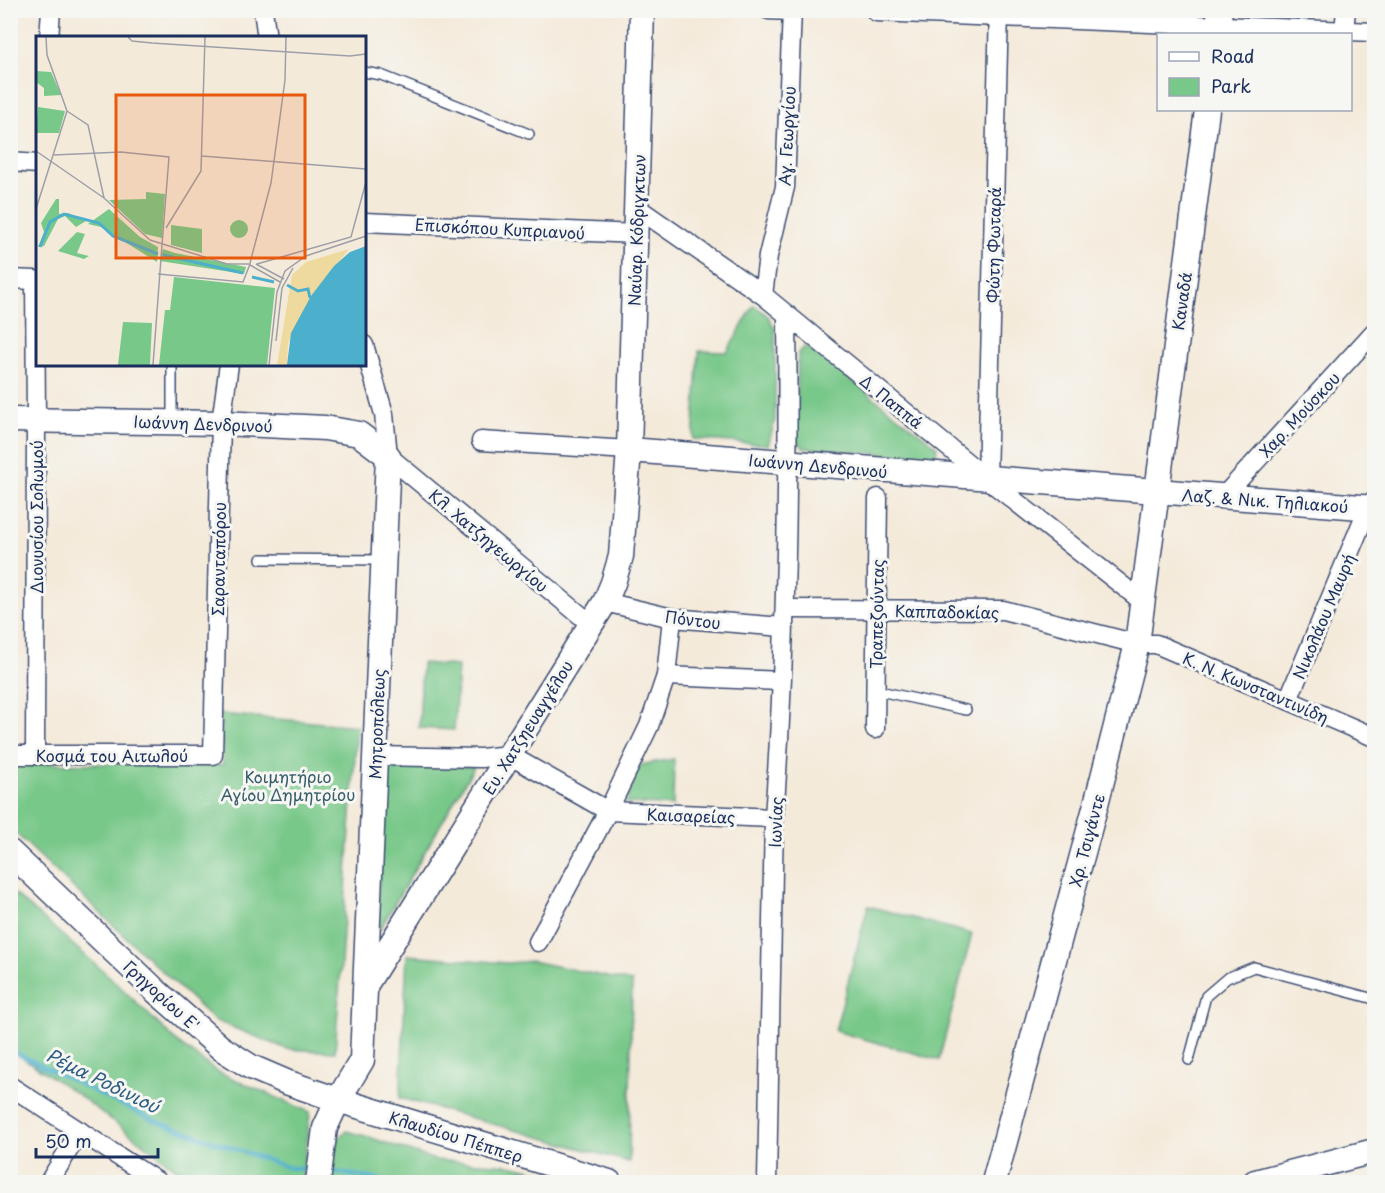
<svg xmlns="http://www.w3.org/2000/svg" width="1385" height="1193" font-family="'Playpen Sans',sans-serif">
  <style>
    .green { fill: #78c889; stroke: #4a7c74; stroke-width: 1.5 }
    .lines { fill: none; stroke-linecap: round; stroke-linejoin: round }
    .stream { stroke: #4cafcb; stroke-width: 4.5 }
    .lane-casing { stroke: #3c4b71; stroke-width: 12 }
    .street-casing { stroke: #3c4b71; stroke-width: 21 }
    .secondary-casing { stroke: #3c4b71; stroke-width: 27 }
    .lane { stroke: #fff; stroke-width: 9 }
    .street { stroke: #fff; stroke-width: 18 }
    .secondary { stroke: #fff; stroke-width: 24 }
    .labels { text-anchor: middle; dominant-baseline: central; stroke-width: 6; stroke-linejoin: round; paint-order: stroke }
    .street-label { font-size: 16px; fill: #1b2f5e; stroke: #f6f6f2 }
    .park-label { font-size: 16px; fill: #375d6b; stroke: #f6f6f2 }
    .water-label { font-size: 18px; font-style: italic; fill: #2c5c84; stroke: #f6f6f2 }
    .inset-river { fill: none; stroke: #4cafcb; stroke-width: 3 }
    .inset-road { fill: none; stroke: #9d9fa8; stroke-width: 1.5 }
    .view { fill: #e8590c; fill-opacity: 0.15; stroke: #e8590c; stroke-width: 3 }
    .inset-edge { fill: none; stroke: #1b2f5e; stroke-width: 3 }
  </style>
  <rect width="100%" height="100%" fill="#f6f6f2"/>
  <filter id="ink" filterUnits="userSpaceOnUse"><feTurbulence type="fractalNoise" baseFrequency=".0167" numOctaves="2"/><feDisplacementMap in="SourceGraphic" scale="12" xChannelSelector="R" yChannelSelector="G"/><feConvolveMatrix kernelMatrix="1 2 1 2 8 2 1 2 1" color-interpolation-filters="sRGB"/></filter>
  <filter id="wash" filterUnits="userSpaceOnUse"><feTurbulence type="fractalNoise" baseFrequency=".008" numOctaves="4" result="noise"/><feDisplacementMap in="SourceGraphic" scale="24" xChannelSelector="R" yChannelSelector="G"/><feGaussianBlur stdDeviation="1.35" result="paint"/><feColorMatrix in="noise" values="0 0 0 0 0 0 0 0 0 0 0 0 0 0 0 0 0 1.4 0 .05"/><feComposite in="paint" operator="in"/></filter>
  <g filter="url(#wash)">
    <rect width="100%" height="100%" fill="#f4eada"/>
    <g class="green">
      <path d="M754,305L768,316L775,329V421L768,445L693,439L699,351L727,352Z"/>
      <path d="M806,346L937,446L936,458L804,448L796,440L798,353Z"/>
      <path d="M422,663L458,666L454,730L419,728Z"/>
      <path d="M220,714L357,726L335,1052L287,1049L214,1020L11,829L10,763L223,765Z"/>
      <path d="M674,759L673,806L626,803L640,765Z"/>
      <path d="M385,762L474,767L380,929L376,930Z"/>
      <path d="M10,890L109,976L178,1043L218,1072L310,1112L302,1182H194L77,1094L11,1050Z"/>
      <path d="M868,906L972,934L939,1060L835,1031Z"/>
      <path d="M407,955L507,963L532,961L632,982L629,1162L400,1098Z"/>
      <path d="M346,1131L366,1136L435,1160L510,1165L580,1182H329L334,1142Z"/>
    </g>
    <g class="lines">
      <g class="stream">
        <path d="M10,1050L155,1121L290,1168L313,1169"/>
        <path d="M328,1171L394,1182"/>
      </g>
    </g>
  </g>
  <g filter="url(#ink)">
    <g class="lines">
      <g class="lane-casing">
        <g id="lane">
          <path d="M364,72L381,75L529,134"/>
          <path d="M172,364V422"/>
          <path d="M261,559L383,560"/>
          <path d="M875,690L966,710"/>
          <path d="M1189,1060L1206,996L1227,978L1254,967L1374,999"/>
        </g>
      </g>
      <g class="street-casing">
        <g id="street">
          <path d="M263,10L267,38"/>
          <path d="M768,10L792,11"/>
          <path d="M876,12L1374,32"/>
          <path d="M1344,31L1346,10"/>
          <path d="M49,38L51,10"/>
          <path d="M10,162L38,164"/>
          <path d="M636,207L763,295L987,479L1142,601"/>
          <path d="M364,222L636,234"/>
          <path d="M10,279L35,280L36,420L35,755"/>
          <path d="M763,295L768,256L785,187L792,10"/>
          <path d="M364,345L384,414L388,456L591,624"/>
          <path d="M481,441L629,450"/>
          <path d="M987,479L999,10"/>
          <path d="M1223,497L1374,332"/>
          <path d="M605,602L672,618L783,627"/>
          <path d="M789,609L1003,610L1137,644H1156L1374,737"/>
          <path d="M666,676L781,681"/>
          <path d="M1288,700L1368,508L1374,500"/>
          <path d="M875,729L878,498"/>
          <path d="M10,755H213L221,423L229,364"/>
          <path d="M375,756L481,758L509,755L608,811L774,818"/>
          <path d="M538,942L608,811L649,726L666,676L672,618"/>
          <path d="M10,1086L158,1182"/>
          <path d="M49,1182L80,1131"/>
          <path d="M767,1182L774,818C786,651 789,482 787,315"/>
        </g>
      </g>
      <g class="secondary-casing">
        <g id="secondary">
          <path d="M1217,34L1220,10"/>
          <path d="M10,420L221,423L325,428L359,434L388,456L362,1060L338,1100L325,1128L318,1182"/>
          <path d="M629,450L1374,508"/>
          <path d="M10,852L157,992L221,1048L251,1067L286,1082L338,1100L609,1182"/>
          <path d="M368,981L605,602L613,583L621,556L629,450L642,10"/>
          <path d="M994,1182L1095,808L1137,644L1207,110"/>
          <path d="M1255,1182L1374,1151"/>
        </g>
      </g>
      <use href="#lane" class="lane"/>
      <use href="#street" class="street"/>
      <use href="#secondary" class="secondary"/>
    </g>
  </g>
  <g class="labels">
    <g class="street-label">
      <text transform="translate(786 136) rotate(-87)">Αγ. Γεωργίου</text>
      <text transform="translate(500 228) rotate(3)">Επισκόπου Κυπριανού</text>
      <text transform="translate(636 230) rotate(-88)">Ναύαρ. Κόδριγκτων</text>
      <text transform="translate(993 245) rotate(-89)">Φώτη Φωταρά</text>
      <text transform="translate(1181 301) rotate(-82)">Καναδά</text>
      <text transform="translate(892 401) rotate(39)">Δ. Παππά</text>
      <text transform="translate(1299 414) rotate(-47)">Χαρ. Μούσκου</text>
      <text transform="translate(203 423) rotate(2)">Ιωάννη Δενδρινού</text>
      <text transform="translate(818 465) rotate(5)">Ιωάννη Δενδρινού</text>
      <text transform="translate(1265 500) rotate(4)">Λαζ. &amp; Νικ. Τηλιακού</text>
      <text transform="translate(36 517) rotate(-90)">Διονυσίου Σολωμού</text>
      <text transform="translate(489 540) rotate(40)">Κλ. Χατζηγεωργίου</text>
      <text transform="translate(218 559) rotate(-89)">Σαρανταπόρου</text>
      <text transform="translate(947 611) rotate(1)">Καππαδοκίας</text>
      <text transform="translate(876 614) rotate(-89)">Τραπεζούντας</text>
      <text transform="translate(1323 616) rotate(-67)">Νικολάου Μαυρή</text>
      <text transform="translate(693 619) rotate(7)">Πόντου</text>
      <text transform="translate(1256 687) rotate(23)">Κ. Ν. Κωνσταντινίδη</text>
      <text transform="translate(376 724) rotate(-88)">Μητροπόλεως</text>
      <text transform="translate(527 727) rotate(-58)">Ευ. Χατζηευαγγέλου</text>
      <text x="112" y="755">Κοσμά του Αιτωλού</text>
      <text transform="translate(691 815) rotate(2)">Καισαρείας</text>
      <text transform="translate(775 822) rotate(-88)">Ιωνίας</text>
      <text transform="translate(1086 840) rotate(-75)">Χρ. Τσιγάντε</text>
      <text transform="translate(162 995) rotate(42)">Γρηγορίου Ε'</text>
      <text transform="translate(456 1136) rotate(17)">Κλαυδίου Πέππερ</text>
    </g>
    <g class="park-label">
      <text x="288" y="776">Κοιμητήριο<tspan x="288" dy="18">Αγίου Δημητρίου</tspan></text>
    </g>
    <g class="water-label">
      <text transform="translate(103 1080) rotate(26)">Ρέμα Ροδινιού</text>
    </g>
  </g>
  <g transform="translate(36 36)">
    <rect width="330" height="330" fill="#f4eada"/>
    <path d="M0,35L15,36L25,59L8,60V52L0,46ZM2,71L29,75L23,97H0ZM110,156L129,158L126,202L109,198L73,164L110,163ZM20,163H23V178L32,177L50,185L40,191L29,180L22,183L8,210L2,211L8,196L5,187ZM73,173L104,201L122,211L121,226L65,191L52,188ZM194 193a9 9 0 1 1 18 0a9 9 0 1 1-18 0ZM135,189L166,193V217L135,209ZM41,196L49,198L41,217L53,220L48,223L22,215ZM127,213L139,217L210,231L208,238L124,225ZM138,241L239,252L231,329H123L129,274H134ZM87,286L116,287L114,329H82Z" fill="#78c889"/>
    <path d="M313,213L275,260L252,307L251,329H241L256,239L270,226Z" fill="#eeda9e"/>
    <path d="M330,210V329H251L255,297L275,260L298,230L314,216Z" fill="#4cafcb"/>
    <path class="inset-river" d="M4,211L14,186L28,178L63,187L77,200L122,218M127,219L207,237M216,241L238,246M251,249L262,255L272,253L274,262"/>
    <path class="inset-road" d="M92,1L96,5L116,7L314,20L330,18M31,75L52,89L68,162M0,115L68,162L114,204L191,228H214L207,246L122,238M18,119L85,116L133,121L126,209M166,120L330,133M0,173L31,75L11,19L10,1M130,192L165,135L169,1M214,227L235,147L249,44L250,1M220,228L248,243M221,228L315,201L330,146M214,229L244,246M240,305L246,252L257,232M117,329L126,209M233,329L241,256L249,235L270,220L330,200"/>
    <path class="view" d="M80,59H269V222H80Z"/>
    <rect width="330" height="330" class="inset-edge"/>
  </g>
  <rect width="1385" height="1193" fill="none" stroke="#f6f6f2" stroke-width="36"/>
  <rect x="1157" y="33" width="195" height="78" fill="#f6f6f2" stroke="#9ea6b7" stroke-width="1.5"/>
  <rect x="1169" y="52" width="30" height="9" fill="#ffffff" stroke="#9ea6b7" stroke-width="1.5"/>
  <text x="1211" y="63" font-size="18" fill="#1b2f5e">Road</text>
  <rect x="1169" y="78" width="30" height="18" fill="#78c889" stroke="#9ea6b7" stroke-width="1.5"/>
  <text x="1211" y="93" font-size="18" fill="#1b2f5e">Park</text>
  <path d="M36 1148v9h122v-9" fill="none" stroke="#1b2f5e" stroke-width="3"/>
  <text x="45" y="1148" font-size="18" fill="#1b2f5e" stroke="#f6f6f2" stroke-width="4.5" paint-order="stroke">50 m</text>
</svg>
